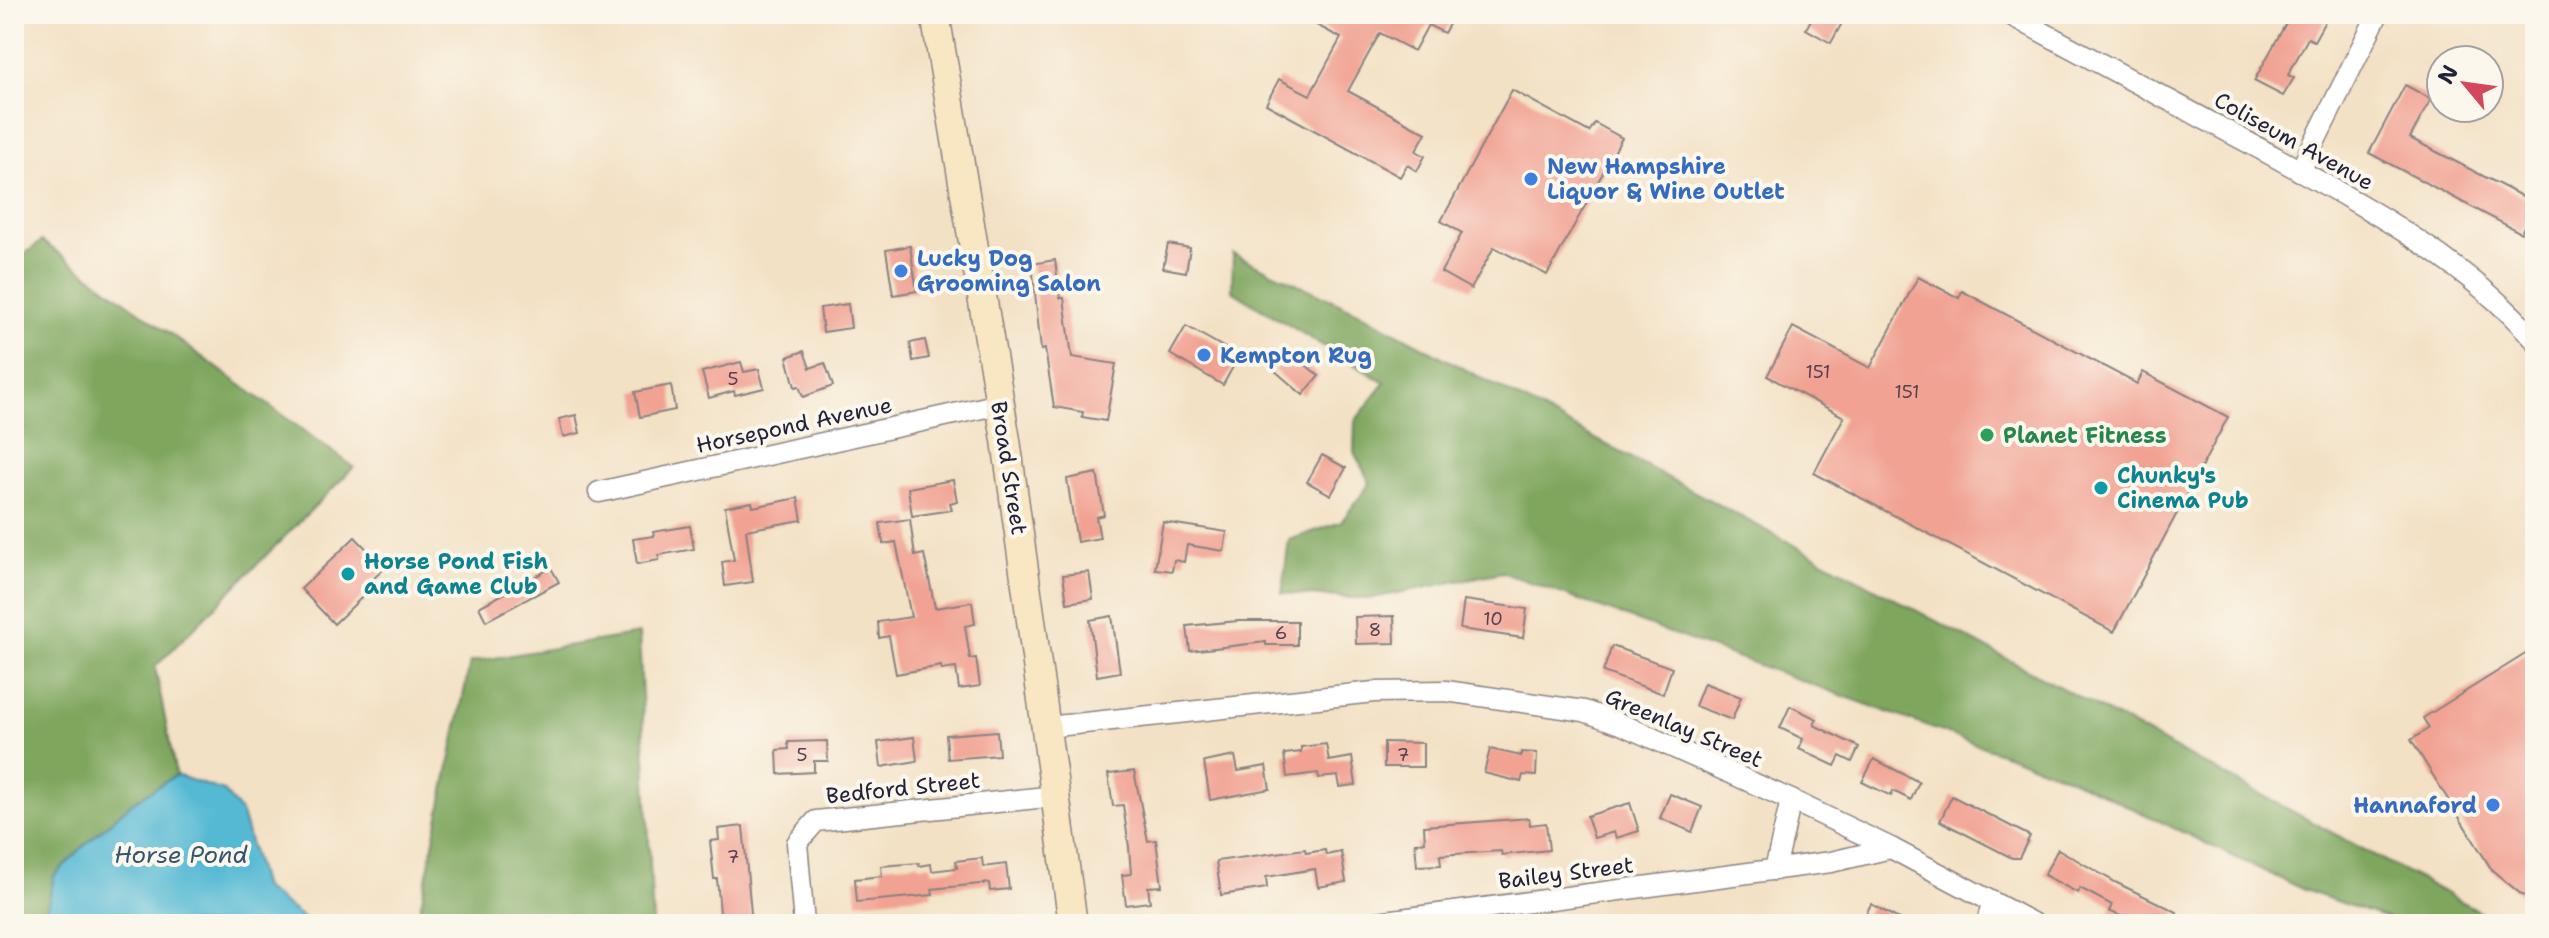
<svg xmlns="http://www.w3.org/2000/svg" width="2549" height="938" font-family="'Shantell Sans',sans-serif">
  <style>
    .forest { fill: #7ea65d; stroke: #50644c; stroke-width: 2 }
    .water { fill: #55b9d4; stroke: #3c6e88; stroke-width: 2 }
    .building { fill: #f1a293 }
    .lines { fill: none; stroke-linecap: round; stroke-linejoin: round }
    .street-casing { stroke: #8a8280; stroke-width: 23 }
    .secondary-casing { stroke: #8a8280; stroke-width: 31 }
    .street { stroke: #fff; stroke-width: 20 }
    .secondary { stroke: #f9e7c3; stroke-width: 28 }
    .shop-dot { fill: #3f7fe0; stroke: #fbf7ec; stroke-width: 3 }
    .leisure-dot { fill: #2e9e5b; stroke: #fbf7ec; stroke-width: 3 }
    .culture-dot { fill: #0f9aa8; stroke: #fbf7ec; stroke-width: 3 }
    .labels { text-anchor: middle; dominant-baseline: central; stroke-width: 8; stroke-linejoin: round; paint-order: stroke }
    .number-label { font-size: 18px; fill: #564251 }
    .street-label { font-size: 22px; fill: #22223b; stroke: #fbf7ec }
    .shop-label { font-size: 22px; font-weight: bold; fill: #366cbe; stroke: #fbf7ec; text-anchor: start }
    .leisure-label { font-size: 22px; font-weight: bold; fill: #27864d; stroke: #fbf7ec; text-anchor: start }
    .culture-label { font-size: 22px; font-weight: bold; fill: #0d838f; stroke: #fbf7ec; text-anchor: start }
    .water-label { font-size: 24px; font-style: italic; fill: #345771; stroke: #fbf7ec }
  </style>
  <rect width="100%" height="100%" fill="#fbf7ec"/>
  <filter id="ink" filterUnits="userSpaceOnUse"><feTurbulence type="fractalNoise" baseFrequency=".0125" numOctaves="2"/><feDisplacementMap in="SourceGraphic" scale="16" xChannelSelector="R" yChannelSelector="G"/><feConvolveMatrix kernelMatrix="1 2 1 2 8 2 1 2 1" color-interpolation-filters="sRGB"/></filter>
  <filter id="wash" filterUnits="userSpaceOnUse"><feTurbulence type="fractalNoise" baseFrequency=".006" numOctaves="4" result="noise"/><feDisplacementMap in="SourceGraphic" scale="32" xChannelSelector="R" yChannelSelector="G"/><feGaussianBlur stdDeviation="1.8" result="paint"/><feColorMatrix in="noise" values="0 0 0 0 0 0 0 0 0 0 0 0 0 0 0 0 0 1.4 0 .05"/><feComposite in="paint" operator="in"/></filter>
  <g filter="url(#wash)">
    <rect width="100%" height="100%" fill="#f3e1c5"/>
    <g class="forest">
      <path d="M42,241L354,467L155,667L176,775L132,803L88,842L54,876L45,919L40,924H14V262Z"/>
      <path d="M1233,254L1358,312L2503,924H2404L2304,890L2069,778L1502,572L1368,599L1282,593L1289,540L1341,522L1370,483L1354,452L1355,421L1385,383L1232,291Z"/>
      <path d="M639,634L653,924H417L470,662Z"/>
    </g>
    <path class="water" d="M176,775L224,791L242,814L263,888L312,924H40L45,919L54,876L88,842L132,803Z"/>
    <g id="blocks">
      <g class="building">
        <path d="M1296,14H1455L1444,33L1428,25L1414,51L1380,33L1348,91L1426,133L1416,151L1425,156L1417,171L1407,165L1400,177L1266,104L1279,79L1310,95L1341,38Z"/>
        <path d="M1814,14H1847L1831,43L1806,29Z"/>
        <path d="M2291,14H2329L2314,41L2308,38L2288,75L2294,78L2283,96L2254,81Z"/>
        <path d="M2405,85L2431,99L2410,138L2535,203L2521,233L2369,153Z"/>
        <path d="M1512,90L1589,132L1595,123L1622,138L1547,275L1494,247L1471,289L1441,272L1462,233L1441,221Z"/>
        <path d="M1168,244L1190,248L1186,272L1163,268Z"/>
        <path d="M910,246L917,291L893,295L886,250Z"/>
        <path d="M1055,260L1060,298H1064L1072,357L1116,364L1106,421L1082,417L1083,412L1054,407L1045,349L1041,350L1032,264Z"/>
        <path d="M1918,277L1959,298L1962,291L2137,384L2143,372L2228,417L2114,632L1814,473L1844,417L1767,376L1793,327L1870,368Z"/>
        <path d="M848,304L851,328L823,332L820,308Z"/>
        <path d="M1186,326L1239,356L1223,385L1170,354Z"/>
        <path d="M925,340L929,358L913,361L910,343Z"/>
        <path d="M804,351L810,368L825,363L833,386L803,397L799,386L795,387L787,357Z"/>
        <path d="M1290,352L1319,376L1303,395L1274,370Z"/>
        <path d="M741,362L744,372L759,369L764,388L735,395L734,391L709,398L702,372Z"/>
        <path d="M671,385L675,410L640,417L635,392Z"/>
        <path d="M576,415L580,433L563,437L559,419Z"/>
        <path d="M1322,455L1346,468L1331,495L1307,482Z"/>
        <path d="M1097,473L1104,515L1096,517L1100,538L1077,542L1067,479Z"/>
        <path d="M953,480L957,501L950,503L952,510L912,516L908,488Z"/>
        <path d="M798,498L802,520L746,530L753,582L725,586L722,562L734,560L725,507L752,502L753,507Z"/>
        <path d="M910,519L915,556L924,554L935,608L972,602L975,624L965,626L970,659L976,658L980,686L959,689L956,668L942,670L941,666L896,674L889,636L879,638L878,622L911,617L896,542L883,544L880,523Z"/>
        <path d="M1163,522L1227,532L1224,551L1187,545L1184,562L1174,560L1172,571L1155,569Z"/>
        <path d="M690,526L694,549L659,555V560L637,564L633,539L654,536L653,532Z"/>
        <path d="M355,537L385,568L373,579L377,583L334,624L301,589Z"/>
        <path d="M551,568L559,582L486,621L479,607Z"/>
        <path d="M1089,572L1093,599L1067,603L1063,575Z"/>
        <path d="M1464,600L1527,609L1523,638L1460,629Z"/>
        <path d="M1112,616L1120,672L1097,676L1090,620Z"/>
        <path d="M1394,616L1395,643L1356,644L1355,617Z"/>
        <path d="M1238,621H1297V645H1266V642L1190,651L1187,626Z"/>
        <path d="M1612,646L1672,668L1663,694L1603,672Z"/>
        <path d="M2535,648V898L2522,895L2492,870L2411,740L2429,728L2423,718Z"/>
        <path d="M1704,683L1741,697L1732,720L1695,706Z"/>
        <path d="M1790,706L1817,719L1814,725L1859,747L1852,762L1840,756L1835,766L1799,749L1803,739L1780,728Z"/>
        <path d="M997,731L999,755L948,759L946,735Z"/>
        <path d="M914,737L917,761L881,767L878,742Z"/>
        <path d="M827,741L828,761H814V772L778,774L777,750L789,749L788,742Z"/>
        <path d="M1384,742L1423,743V767H1384Z"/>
        <path d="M1326,744L1329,761L1352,757L1356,785L1340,787L1338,776L1319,778L1318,773L1287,777L1284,754L1301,752V747Z"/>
        <path d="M1490,749L1521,756V752L1537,753L1536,776L1523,775L1521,782L1484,773Z"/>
        <path d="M1235,756L1238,771L1266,766L1270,789L1210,800L1204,762Z"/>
        <path d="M1874,759L1919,782L1911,800L1893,791L1891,796L1862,782Z"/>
        <path d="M1134,771L1148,841L1156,840L1162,886L1148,887L1150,902L1126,905L1122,875L1131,874L1129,847L1123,805L1113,806L1108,774Z"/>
        <path d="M1670,794L1702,807L1692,832L1660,818Z"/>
        <path d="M1952,796L2030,836L2019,858H2012L1940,821Z"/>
        <path d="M1630,803L1639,831L1616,838L1614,832L1594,838L1587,816Z"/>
        <path d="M1529,818L1530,825L1546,823L1549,850L1502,855L1501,851L1440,855L1441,865L1417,866L1415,843L1425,842L1424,826Z"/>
        <path d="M743,826L752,924H721L717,879H714L710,841L719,840L718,829Z"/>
        <path d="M1305,849L1306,853L1325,850L1326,855L1341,852L1346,882L1318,887L1315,869L1266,877L1267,888L1221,895L1216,861Z"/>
        <path d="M2058,849L2115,882L2177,912L2172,924H2138L2109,911L2112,905L2080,888L2078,893L2044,875Z"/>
        <path d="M982,858L983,867L1006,864L1009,889L990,891L989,883L932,889L933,895L857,902L855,879L882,876L881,866L919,863V866L931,864L932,871L957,868L956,861Z"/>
        <path d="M1871,904L1908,924H1861Z"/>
      </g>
    </g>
  </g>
  <g filter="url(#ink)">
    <use href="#blocks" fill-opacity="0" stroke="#8a8280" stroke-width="2"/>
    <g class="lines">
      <g class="street-casing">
        <g id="street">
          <path d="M2009,14C2098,63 2188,110 2277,158C2368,208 2466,261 2535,340"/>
          <path d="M2300,171L2378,14"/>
          <path d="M599,492L1000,404"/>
          <path d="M1047,727L1374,692L1446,691L1584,711L1623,725L1791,800L1891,848L2034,924"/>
          <path d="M1775,870L1791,800"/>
          <path d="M804,924L797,843L816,821L1056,796"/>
          <path d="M1363,924L1831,862L1891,848"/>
          <path d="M1987,924L1992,902"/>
        </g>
      </g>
      <g class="secondary-casing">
        <path id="secondary" d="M935,14L1006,440L1073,924"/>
      </g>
      <use href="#street" class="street"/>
      <use href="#secondary" class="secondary"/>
    </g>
  </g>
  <g class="shop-dot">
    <circle cx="1531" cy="179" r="8"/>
    <circle cx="901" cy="271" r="8"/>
    <circle cx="1204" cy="355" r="8"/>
    <circle cx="2493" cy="805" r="8"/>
  </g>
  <circle class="leisure-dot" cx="1987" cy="435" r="8"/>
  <g class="culture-dot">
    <circle cx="2101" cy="488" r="8"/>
    <circle cx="348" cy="574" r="8"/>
  </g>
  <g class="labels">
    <g class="number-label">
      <text x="1818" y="372">151</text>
      <text x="733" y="379">5</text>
      <text x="1907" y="392">151</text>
      <text x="1493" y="619">10</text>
      <text x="1375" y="630">8</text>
      <text x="1281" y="633">6</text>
      <text x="802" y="755">5</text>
      <text x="1403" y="755">7</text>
      <text x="733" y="857">7</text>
    </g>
    <g class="street-label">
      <text transform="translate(2294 141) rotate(29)">Coliseum Avenue</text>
      <text transform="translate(794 425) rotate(-12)">Horsepond Avenue</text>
      <text transform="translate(1009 468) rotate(81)">Broad Street</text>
      <text transform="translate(1684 728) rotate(23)">Greenlay Street</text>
      <text transform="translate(903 788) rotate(-6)">Bedford Street</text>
      <text transform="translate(1566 873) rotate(-7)">Bailey Street</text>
    </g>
    <g class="shop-label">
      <text x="1547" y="166">New Hampshire<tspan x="1547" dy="25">Liquor &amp; Wine Outlet</tspan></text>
      <text x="917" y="258">Lucky Dog<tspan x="917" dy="25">Grooming Salon</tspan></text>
      <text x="1220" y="355">Kempton Rug</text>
      <text x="2477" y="805" text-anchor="end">Hannaford</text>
    </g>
    <g class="leisure-label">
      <text x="2003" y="435">Planet Fitness</text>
    </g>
    <g class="culture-label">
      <text x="2117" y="475">Chunky's<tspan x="2117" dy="25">Cinema Pub</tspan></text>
      <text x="364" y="561">Horse Pond Fish<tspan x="364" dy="25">and Game Club</tspan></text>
    </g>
    <g class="water-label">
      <text x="181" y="855">Horse Pond</text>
    </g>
  </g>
  <rect width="2549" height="938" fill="none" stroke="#fbf7ec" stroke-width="48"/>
  <g transform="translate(2465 84) rotate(299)"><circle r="38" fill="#fbf7ec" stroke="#a4a2a5" stroke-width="2"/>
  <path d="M0-6L14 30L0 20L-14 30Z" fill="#d1495b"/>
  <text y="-12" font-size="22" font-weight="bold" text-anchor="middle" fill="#22223b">N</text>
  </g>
</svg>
